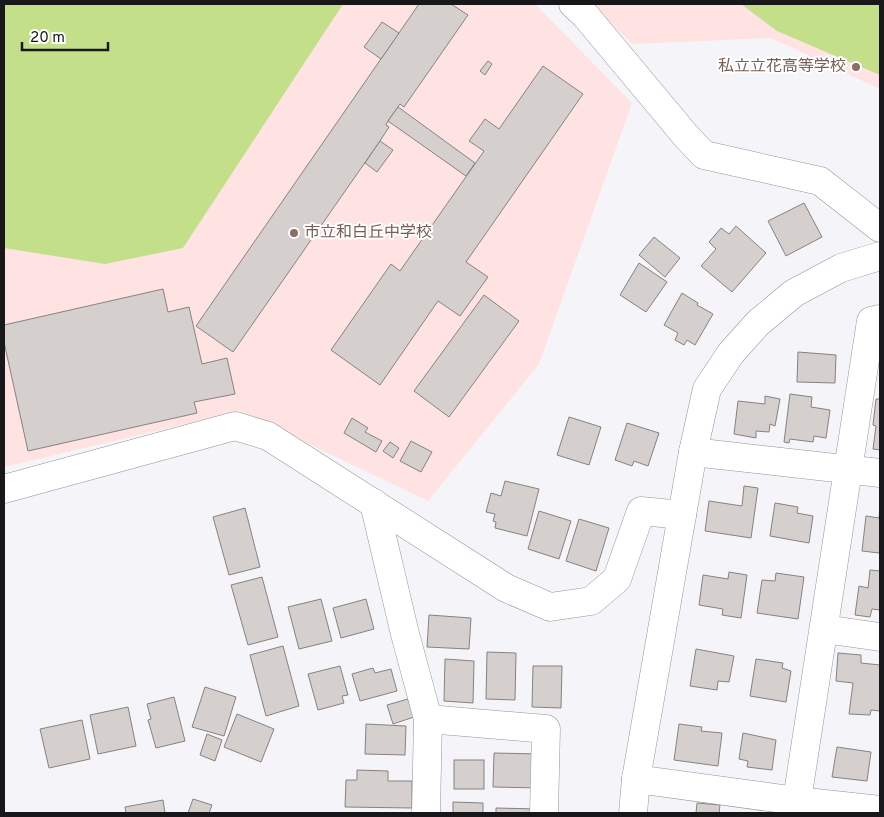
<svg xmlns="http://www.w3.org/2000/svg" width="884" height="817" font-family="Overpass,'Noto Sans JP',sans-serif">
  <style>
    .education { fill: #fee3e2 }
    .green { fill: #c4df89 }
    .building { fill: #d5cfcd; stroke: #878280 }
    .lines { fill: none; stroke-linecap: round; stroke-linejoin: round }
    .minor-casing { stroke: #95959a; stroke-width: 29 }
    .minor { stroke: #fff; stroke-width: 28 }
    .education-dot { fill: #8d6e63; stroke: #fff; stroke-width: 2 }
    .labels { text-anchor: middle; dominant-baseline: central; stroke-width: 4; stroke-linejoin: round; paint-order: stroke }
    .education-label { font-size: 16px; fill: #785e54; stroke: #fff; text-anchor: end }
  </style>
  <rect width="100%" height="100%" fill="#f4f4f9"/>
  <g class="education">
    <path d="M4,4H535L632,103L539,364L428,501L240,411L4,467Z"/>
    <path d="M589,4H880V89L771,38L633,44Z"/>
  </g>
  <g class="green">
    <path d="M4,4H343L183,248L105,264L4,248Z"/>
    <path d="M741,4H880V75L777,31Z"/>
  </g>
  <g class="building">
    <path d="M419,4H451L468,15L404,107L400,104L388,121L386,125L389,127L380,141L233,352L196,326Z"/>
    <path d="M382,22L399,33L381,59L364,47Z"/>
    <path d="M488,61L492,64L485,75L480,71Z"/>
    <path d="M543,66L583,94L466,262L488,277L460,316L438,301L380,385L331,350L391,264L400,271L484,151L469,141L485,119L499,129Z"/>
    <path d="M398,107L475,163L466,176L388,121Z"/>
    <path d="M380,141L393,150L377,172L365,163Z"/>
    <path d="M804,203L822,237L786,256L768,221Z"/>
    <path d="M736,226L766,253L732,292L701,266L716,249L709,242L721,228L729,234Z"/>
    <path d="M654,237L680,258L665,277L639,255Z"/>
    <path d="M639,263L667,282L646,312L620,295Z"/>
    <path d="M163,289L168,312L189,307L202,364L227,358L235,394L194,402L197,413L28,451L4,342V325Z"/>
    <path d="M682,293L698,303L697,305L713,314L695,345L687,340L684,345L675,340L678,333L664,325Z"/>
    <path d="M484,295L519,321L449,417L414,391Z"/>
    <path d="M798,352L836,355L835,383L797,382Z"/>
    <path d="M790,394L812,397L811,407L830,410L826,438L814,436L813,442L790,439L789,443L784,442Z"/>
    <path d="M765,396L780,399L775,426L770,424L769,432L756,431V438L734,434L738,401L765,404Z"/>
    <path d="M876,399H880V450L873,449L876,426L873,425Z"/>
    <path d="M569,417L601,427L589,465L557,455Z"/>
    <path d="M352,418L368,428L365,432L382,441L376,452L344,433Z"/>
    <path d="M627,423L659,433L648,466L634,461L632,466L615,460Z"/>
    <path d="M411,441L432,452L421,472L400,461Z"/>
    <path d="M390,442L399,448L393,458L383,451Z"/>
    <path d="M505,481L539,489L527,536L495,528L496,522L493,521L495,514L486,512L491,493L501,496Z"/>
    <path d="M744,486L758,488L751,538L705,531L709,501L742,506Z"/>
    <path d="M775,503L798,507L797,513L813,516L809,543L770,536Z"/>
    <path d="M880,507V549L879,553L862,551L866,516L879,518Z"/>
    <path d="M245,508L260,567L229,575L213,517Z"/>
    <path d="M539,511L571,521L559,559L528,549Z"/>
    <path d="M579,519L609,528L596,571L566,561Z"/>
    <path d="M870,570L880,571V610L872,609L870,617L855,615L859,586L868,588Z"/>
    <path d="M729,572L747,575L741,618L722,615L723,609L699,605L703,575L728,579Z"/>
    <path d="M776,573L804,577L798,619L757,613L762,580L775,581Z"/>
    <path d="M262,577L278,637L248,645L231,585Z"/>
    <path d="M321,599L332,641L299,649L288,607Z"/>
    <path d="M366,599L374,629L341,638L333,608Z"/>
    <path d="M429,615L471,618L469,649L427,647Z"/>
    <path d="M283,646L299,706L266,716L250,655Z"/>
    <path d="M696,649L734,656L729,682L718,681L717,690L690,686Z"/>
    <path d="M487,652L516,653L515,700L486,699Z"/>
    <path d="M838,653L861,655V663L880,665V711L871,710L870,715L849,714L853,683L836,681Z"/>
    <path d="M445,659L474,661L473,703L444,701Z"/>
    <path d="M756,659L783,663L782,668L791,671L786,702L750,696Z"/>
    <path d="M340,666L348,695L342,696L344,703L318,710L308,674Z"/>
    <path d="M533,666H562L561,708L532,707Z"/>
    <path d="M373,668L375,673L391,669L397,691L360,701L352,674Z"/>
    <path d="M205,687L236,697L224,736L192,727Z"/>
    <path d="M174,697L185,741L156,748L148,720L151,719L147,704Z"/>
    <path d="M408,699L414,717L393,724L387,705Z"/>
    <path d="M128,707L136,746L98,754L90,715Z"/>
    <path d="M237,714L274,729L261,762L224,747Z"/>
    <path d="M82,720L90,759L49,768L40,729Z"/>
    <path d="M366,724L406,726L405,755L365,754Z"/>
    <path d="M679,724L702,727L701,731L722,733L718,766L674,760Z"/>
    <path d="M743,733L776,740L772,770L747,767L748,761L739,759Z"/>
    <path d="M207,734L222,740L215,761L200,755Z"/>
    <path d="M837,747L871,752L867,781L832,777Z"/>
    <path d="M494,753L540,754L539,788L493,787Z"/>
    <rect x="454" y="760" width="30" height="29"/>
    <path d="M357,770L388,771V781H412V808L345,807L346,780H357Z"/>
    <path d="M193,799L212,805L209,813H188Z"/>
    <path d="M163,800L165,813H126L125,807Z"/>
    <path d="M453,802L483,803V813H453Z"/>
    <path d="M697,803L720,805L719,813H696Z"/>
    <path d="M496,808L538,809V813H496Z"/>
  </g>
  <g class="lines">
    <g class="minor-casing">
      <g id="minor">
        <path d="M573,4L585,15L686,136L704,155L820,181L880,228"/>
        <path d="M693,452L880,473"/>
        <path d="M4,489L235,426L268,436L506,588L550,607L591,601L617,579L641,511L682,515"/>
        <path d="M374,503L405,634L428,719L426,813"/>
        <path d="M824,629L880,637"/>
        <path d="M428,719L546,729L544,813"/>
        <path d="M636,779L797,801L880,810"/>
        <path d="M633,813L636,779L693,452L707,389L731,353L758,323L794,293L841,268L880,256"/>
        <path d="M795,813L871,321L880,319"/>
      </g>
    </g>
    <use href="#minor" class="minor"/>
  </g>
  <g class="education-dot">
    <circle cx="856" cy="67" r="5"/>
    <circle cx="294" cy="233" r="5"/>
  </g>
  <g class="labels">
    <g class="education-label">
      <text x="846" y="67">私立立花高等学校</text>
      <text x="304" y="233" text-anchor="start">市立和白丘中学校</text>
    </g>
  </g>
  <rect width="884" height="817" fill="none" stroke="#18181a" stroke-width="10"/>
  <path d="M22 42v8h86v-8" fill="none" stroke="#18181a" stroke-width="2.5"/>
  <text x="30" y="42" font-size="15" fill="#18181a" stroke="#ffffff" stroke-width="4" paint-order="stroke">20 m</text>
</svg>
